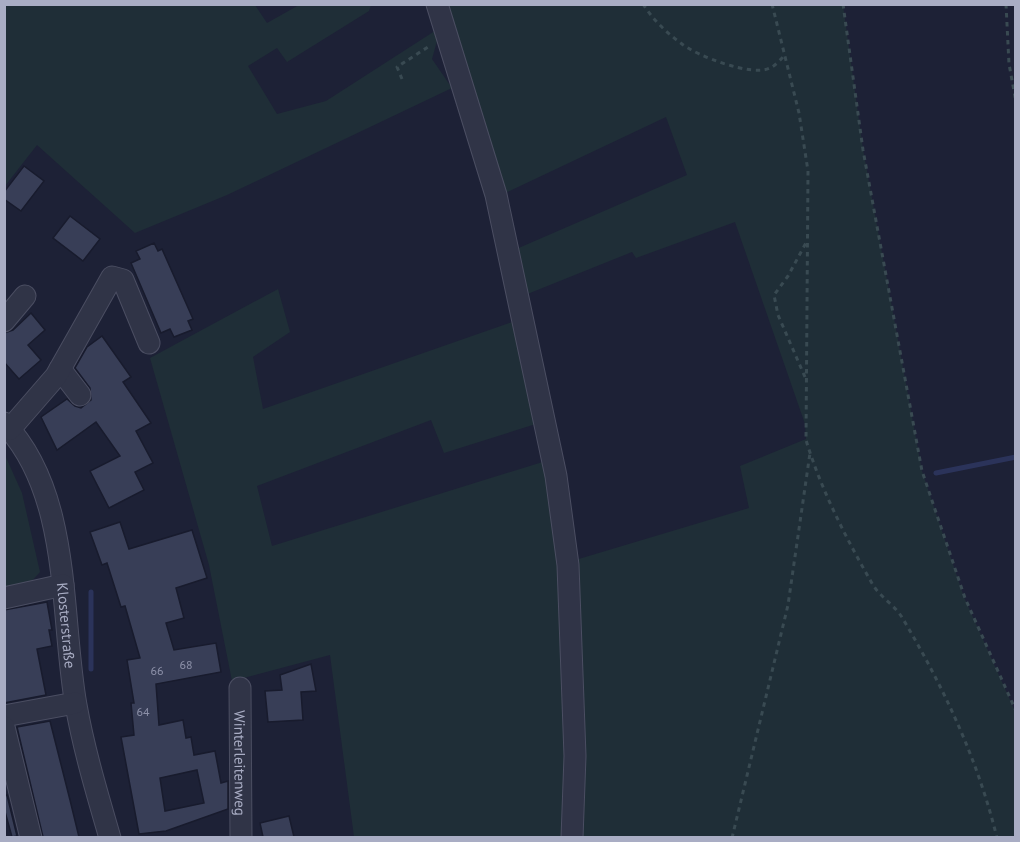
<svg xmlns="http://www.w3.org/2000/svg" width="1020" height="842" font-family="'PT Sans',sans-serif">
  <style>
    .green { fill: #1f2e37 }
    .lines { fill: none; stroke-linecap: round; stroke-linejoin: round }
    .stream { stroke: #2b335a; stroke-width: 5 }
    .building { fill: #383e57; stroke: #181b2d; stroke-width: 1.5; fill-rule: evenodd }
    .minor-casing { stroke: #4b4e62; stroke-width: 23 }
    .path { stroke: #394a52; stroke-width: 3; stroke-dasharray: 4.5 4.5; stroke-linecap: butt }
    .minor { stroke: #303447; stroke-width: 21 }
    .labels { text-anchor: middle; dominant-baseline: central; stroke-width: 4.5; stroke-linejoin: round; paint-order: stroke }
    .number-label { font-size: 12px; fill: #8d91a9 }
    .street-label { font-size: 15px; fill: #a9adc4; stroke: #16192b }
  </style>
  <rect width="100%" height="100%" fill="#1d2136"/>
  <g class="green">
    <path d="M4,5H255L267,23L299,5H371L369,11L287,62L277,48L248,66L277,114L326,101L441,27L432,59L452,88L227,195L135,233L37,145L5,186Z"/>
    <path d="M442,5H843L863,149L922,471L964,597L1015,711V837H354L330,655L232,681L209,565L150,358L278,289L290,332L253,357L263,409L521,319L539,423L444,453L431,420L257,486L272,546L549,460L562,564L749,508L740,466L806,439L805,424L735,222L636,258L632,252L525,295L514,250L687,175L666,117L501,195Z"/>
    <path d="M4,453L22,493L40,572L29,584L4,590Z"/>
  </g>
  <g class="lines">
    <g class="stream">
      <path d="M936,473L1016,457"/>
      <path d="M91,592V669"/>
    </g>
  </g>
  <g class="building">
    <path d="M24,166L44,181L21,211L4,199V192Z"/>
    <path d="M70,216L100,239L83,261L53,238Z"/>
    <path d="M154,243L158,251L162,249L193,319L188,321L192,330L174,337L170,329L161,333L131,263L140,259L136,251Z"/>
    <path d="M31,313L45,330L28,345L41,360L19,379L4,362V333L13,330Z"/>
    <path d="M102,336L131,377L123,382L151,423L136,431L153,463L135,472L144,490L109,508L90,471L120,456L96,422L57,450L41,417L67,399L75,406L81,408L91,400L90,388L75,368L87,347Z"/>
    <path d="M120,522L129,549L192,530L207,578L176,588L184,618L166,623L174,650L216,643L221,672L156,684L159,725L183,720L186,738L191,737L194,755L215,751L221,783L228,781V809L166,831L139,834L121,737L134,735L131,703H134L127,660L140,658L125,606L121,607L107,563L102,565L90,532ZM197,770L204,803L165,811L160,778Z"/>
    <path d="M47,602L52,630H49L52,646L37,649L46,695L4,703V610Z"/>
    <path d="M311,664L316,691L301,692L303,720L268,722L265,691L282,690L280,675Z"/>
    <path d="M50,721L70,800L79,837H43L17,727Z"/>
    <path d="M7,795L17,836L12,837L4,808V796Z"/>
    <path d="M289,816L294,837H263L260,823Z"/>
  </g>
  <g class="lines">
    <g class="minor-casing">
      <g id="minor">
        <path d="M437,4L496,195L556,476L568,565L575,756L572,838"/>
        <path d="M4,321L25,296"/>
        <path d="M60,369L80,395"/>
        <path id="s1" d="M4,423C72,494 60,615 76,705C84,750 97,793 110,838"/>
        <path d="M10,429L56,376L112,277L123,280L149,343"/>
        <path d="M4,598L63,585"/>
        <path id="s2" d="M240,688L241,838"/>
        <path d="M4,716L75,703"/>
        <path d="M4,727L31,838"/>
      </g>
    </g>
    <g class="path">
      <path d="M643,4C653,20 667,33 682,44C697,56 752,77 770,68C775,66 780,60 784,56"/>
      <path d="M772,4L799,113L808,171L806,440C821,490 847,540 873,585C881,598 896,606 903,619C944,688 978,760 997,838"/>
      <path d="M843,4L863,150L922,471L965,598L1016,711"/>
      <path d="M1006,4L1009,64L1016,102"/>
      <path d="M402,79L397,67L431,45"/>
      <path d="M805,377L778,315L774,295L788,276L807,241"/>
      <path d="M732,838L788,605L810,453"/>
    </g>
    <use href="#minor" class="minor"/>
  </g>
  <g class="labels">
    <g class="number-label">
      <text x="186" y="664">68</text>
      <text x="157" y="670">66</text>
      <text x="143" y="711">64</text>
    </g>
    <g class="street-label">
      <text stroke="none"><textPath href="#s1" startOffset="216">Klosterstraße</textPath></text>
      <text stroke="none"><textPath href="#s2" startOffset="75">Winterleitenweg</textPath></text>
    </g>
  </g>
  <rect width="1020" height="842" fill="none" stroke="#a9adc4" stroke-width="12"/>
</svg>
